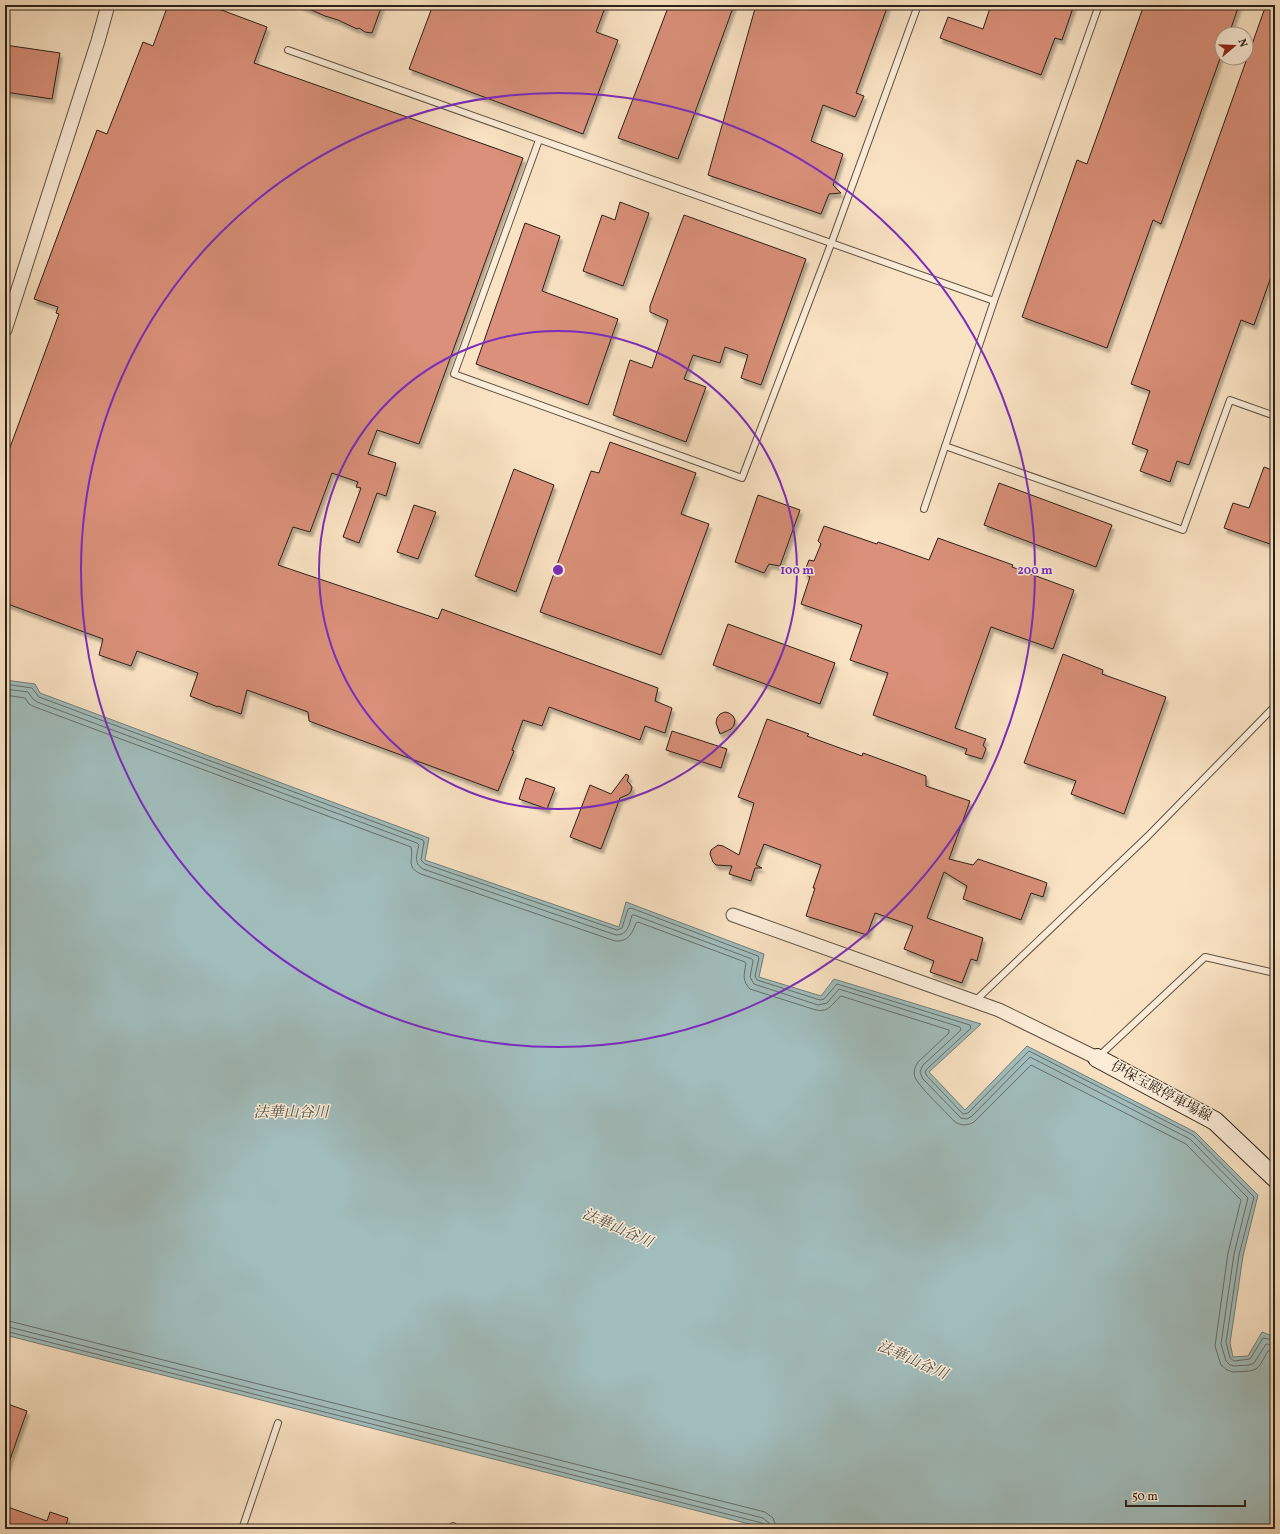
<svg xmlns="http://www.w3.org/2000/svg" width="1280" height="1534" font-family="Vollkorn,'Noto Serif JP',serif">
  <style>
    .water { fill: #a1bdbc; stroke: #717e7a }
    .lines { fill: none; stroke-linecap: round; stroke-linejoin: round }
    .shore { stroke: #666e6a; stroke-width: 1 }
    .building { fill: #da907a; stroke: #2a2017; filter: url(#shadow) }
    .service-casing { stroke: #5e5142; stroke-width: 8 }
    .minor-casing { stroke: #5e5142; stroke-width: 15 }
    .secondary-casing { stroke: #2a2017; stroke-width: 20 }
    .service { stroke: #fcedd9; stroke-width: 6 }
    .minor { stroke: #fcedd9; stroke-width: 13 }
    .secondary { stroke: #fcedd9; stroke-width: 18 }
    .ring { fill: none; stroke: #7b2cbf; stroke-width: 2 }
    .labels { text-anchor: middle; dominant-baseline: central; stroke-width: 3; stroke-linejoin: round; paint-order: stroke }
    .street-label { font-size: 14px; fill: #2a2017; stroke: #fcedd9 }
    .water-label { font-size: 15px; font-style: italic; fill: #4e4f49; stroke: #fcedd9 }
    .centre { fill: #7b2cbf; stroke: #fcedd9; stroke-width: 2 }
    .ring-label { font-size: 12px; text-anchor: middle; font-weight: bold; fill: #7b2cbf; stroke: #fcedd9; stroke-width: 3; stroke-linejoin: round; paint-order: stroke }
  </style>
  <defs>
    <filter id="shadow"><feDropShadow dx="2.5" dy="4.5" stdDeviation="1" flood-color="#0004"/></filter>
  </defs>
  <rect width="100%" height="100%" fill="#fae3c4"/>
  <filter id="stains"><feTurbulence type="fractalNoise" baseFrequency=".005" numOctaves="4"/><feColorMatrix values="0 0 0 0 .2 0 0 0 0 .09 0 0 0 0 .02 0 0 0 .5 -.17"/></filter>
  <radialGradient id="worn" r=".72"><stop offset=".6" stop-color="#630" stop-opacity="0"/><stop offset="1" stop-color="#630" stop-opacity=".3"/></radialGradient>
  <path class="water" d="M5,680L35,684L40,693L429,838L425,860L619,927L626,902L764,954L759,977L821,996L834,979L981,1024L929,1072L965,1110L1027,1046L1195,1132L1258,1195L1243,1256L1230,1343L1233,1357L1248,1356L1262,1332L1275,1337V1377L1274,1378L1275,1380V1529H769L5,1335Z"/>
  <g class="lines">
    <g class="shore">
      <path d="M5,684L32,688L39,697L423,840L424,842L421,860L425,864L617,930L622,928L628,909L631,908L758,956L759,958L755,976L757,980L820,1000L824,999L837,984L970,1025L971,1028L927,1069L925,1072L927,1076L963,1114L968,1113L1029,1051L1193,1135L1254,1197L1239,1255L1226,1342L1230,1358L1234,1361L1250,1359L1263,1338L1275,1340"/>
      <path d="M5,689L28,692L33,699L37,702L417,843L419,845C417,854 413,863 423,869L616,935C628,935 629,925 632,915H634L752,959L753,961L750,977L754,984L818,1005L827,1003L839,989L960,1027L961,1030L923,1065L920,1072L923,1079L961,1118L967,1119L972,1116L1030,1057L1190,1139L1248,1198L1234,1254L1221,1344L1226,1361L1230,1365L1234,1366L1249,1365L1254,1363L1266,1344L1275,1345"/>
      <path d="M5,695L25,698L29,704L35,707L411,847C414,858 405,867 421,874L615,941C628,942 632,934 636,923L638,922L745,962L746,964C744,974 742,981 750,989L816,1010C830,1013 832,1003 841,996L949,1030V1033L918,1062C915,1067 913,1072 915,1077C918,1086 946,1112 954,1121C960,1126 967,1126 974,1122L1031,1065L1186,1144L1241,1200L1228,1253L1215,1346L1221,1365L1227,1370L1233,1372L1250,1371L1256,1369L1260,1365L1268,1351H1275"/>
      <path d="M5,1320L765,1512L773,1518L777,1529"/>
      <path d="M5,1326L763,1518L769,1523L771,1529"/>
      <path d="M5,1331L762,1523L765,1525V1529"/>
    </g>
  </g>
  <g class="building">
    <path d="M168,5H208L267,27L254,63L523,158L419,444L377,430L368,454L396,463L386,496L377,493L359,543L343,537L361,488L356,487L358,482L332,473L310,532L293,527L278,565L438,619L442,609L658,688L655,701L672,708L665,733L645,726L640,740L549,707L542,726L523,720L512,750L514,751L498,791L309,721L308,712L247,690L241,714L218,706V707L190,696L198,673L137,651L131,666L99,655L103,639L5,603V461L59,314L56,313L58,307L34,299L97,130L107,134L143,42L153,46Z"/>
    <path d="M300,5H382L372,33L365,32L359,28L357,29L338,20L325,16Z"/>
    <path d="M433,5H606L596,32L618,40L583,134L409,69Z"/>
    <path d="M669,5H734L678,159L618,138Z"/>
    <path d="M756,5H888L856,93L864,96L855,117L823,105L811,141L843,154L833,185L841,193L829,194L821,214L708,175Z"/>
    <path d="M991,5H1074L1062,40L1055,38L1041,75L940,38L948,17L983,29Z"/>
    <path d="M1144,5H1239L1229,34H1222V53L1161,224L1153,220L1107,348L1022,317L1077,160L1087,164Z"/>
    <path d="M1266,5H1275V275L1272,274L1254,325L1241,320L1189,465L1177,461L1170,482L1140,471L1148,450L1132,444L1150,391L1131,384Z"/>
    <path d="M5,45L60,53L52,99L5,92Z"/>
    <path d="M620,202L649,213L623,286L583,271L602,215L615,220Z"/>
    <path d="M684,215L806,259L761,385L741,378L748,355L725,347L720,363L693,355L684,379L706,387L686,442L613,415L630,360L652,368L668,320L650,312V306Z"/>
    <path d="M525,223L560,236L542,291L618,319L588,405L476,364Z"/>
    <path d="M610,442L696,473L681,514L709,524L661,655L540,612L591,471L599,473Z"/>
    <path d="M1264,467L1275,471V529L1270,544L1224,528L1233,503L1249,508Z"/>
    <path d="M514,469L554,485L516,592L475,576Z"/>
    <path d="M999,483L1112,525L1096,567L984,525Z"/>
    <path d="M758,495L800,510L780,566L769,564L764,573L735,562Z"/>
    <path d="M414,505L436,512L418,559L397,552Z"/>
    <path d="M824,526L877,544L878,542L929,560L938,538L1013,565L1012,567L1074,590L1053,649L991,627L955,728L986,739L983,745L986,749L982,759L965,754L967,749L873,715L888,673L850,660L862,625L801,604L810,577L804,573L809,560L814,561L821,544L818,541Z"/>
    <path d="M728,624L835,663L820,704L713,665Z"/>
    <path d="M1063,654L1103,670L1102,674L1166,697L1124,814L1071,794L1076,781L1024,763Z"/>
    <path d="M725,712L729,713L733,716L735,720L734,725L731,729L720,734L716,723L717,718L720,714Z"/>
    <path d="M767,719L809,734L807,736L862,756L863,753L926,776V786L970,801L949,859L973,865L978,859L1042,881L1047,883L1043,897L1031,893L1021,920L963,899L967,886L944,872L927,918L983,938L977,961L971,959L962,983L930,972L934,961L904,949L913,926L875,913L867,935L806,916L815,888H813L821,865L764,844L756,865L762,868H755L751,881L729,874L732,866L716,865L713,862L710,854L711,850L718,845L723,846L739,855L754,803L738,797Z"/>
    <path d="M672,731L727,749L721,768L666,750Z"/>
    <path d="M626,774L629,776L627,781L630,784L632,787L631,791L629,794L620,798L601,849L570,837L590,785L611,794Z"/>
    <path d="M526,778L555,788L547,809L519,799Z"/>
    <path d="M5,1403L27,1411L7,1468H5Z"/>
    <path d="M5,1506L47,1521L50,1512L68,1518L65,1529H5Z"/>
  </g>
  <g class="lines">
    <g class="service-casing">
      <g id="service">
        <path d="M288,50L994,301"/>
        <path d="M539,140L454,374L742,478L831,244L918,5"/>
        <path d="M945,446L1183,530L1230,400L1275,416"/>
        <path d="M924,509L994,301L1099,5"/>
        <path d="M974,1002L1148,836L1275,706"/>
        <path d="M1098,1057L1205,957L1275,973"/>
        <path d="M242,1529L278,1423"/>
        <path d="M452,1529L453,1526"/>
      </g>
    </g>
    <g class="minor-casing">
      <g id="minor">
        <path d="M5,330L98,41L108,5"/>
        <path d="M733,915L999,1010L1097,1058"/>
      </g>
    </g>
    <g class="secondary-casing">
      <path id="secondary" d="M1097,1058L1215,1121L1275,1178"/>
    </g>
    <use href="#service" class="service"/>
    <use href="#minor" class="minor"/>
    <use href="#secondary" class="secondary"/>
  </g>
  <g class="ring">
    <circle cx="558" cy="570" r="239"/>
    <circle cx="558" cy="570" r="477"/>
  </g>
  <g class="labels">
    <g class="street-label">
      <text transform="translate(1161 1092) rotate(28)">伊保宝殿停車場線</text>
    </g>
    <g class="water-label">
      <text x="291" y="1113">法華山谷川</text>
      <text transform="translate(617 1229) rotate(24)">法華山谷川</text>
      <text transform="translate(912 1361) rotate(24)">法華山谷川</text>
    </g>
  </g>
  <circle cx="558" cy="570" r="6" class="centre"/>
  <g class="ring-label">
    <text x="797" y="574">100 m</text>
    <text x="1035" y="574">200 m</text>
  </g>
  <rect width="1280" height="1534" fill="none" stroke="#fae3c4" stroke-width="20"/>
  <rect x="6" y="6" width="1268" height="1522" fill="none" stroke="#2a2017" stroke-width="2"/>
  <rect x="10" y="10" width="1260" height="1514" fill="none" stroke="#2a2017"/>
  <g transform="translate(1234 46) rotate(71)"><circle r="19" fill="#fcedd9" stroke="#a89b8b"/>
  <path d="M0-3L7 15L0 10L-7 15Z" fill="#8f2418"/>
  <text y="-6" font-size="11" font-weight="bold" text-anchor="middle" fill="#2a2017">N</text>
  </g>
  <path d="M1126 1500v6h119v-6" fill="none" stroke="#2a2017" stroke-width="2"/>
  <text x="1132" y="1500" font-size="12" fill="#2a2017" stroke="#fcedd9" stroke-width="3" paint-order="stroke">50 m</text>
  <rect width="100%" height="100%" filter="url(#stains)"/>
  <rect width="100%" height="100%" fill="url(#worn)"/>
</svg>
